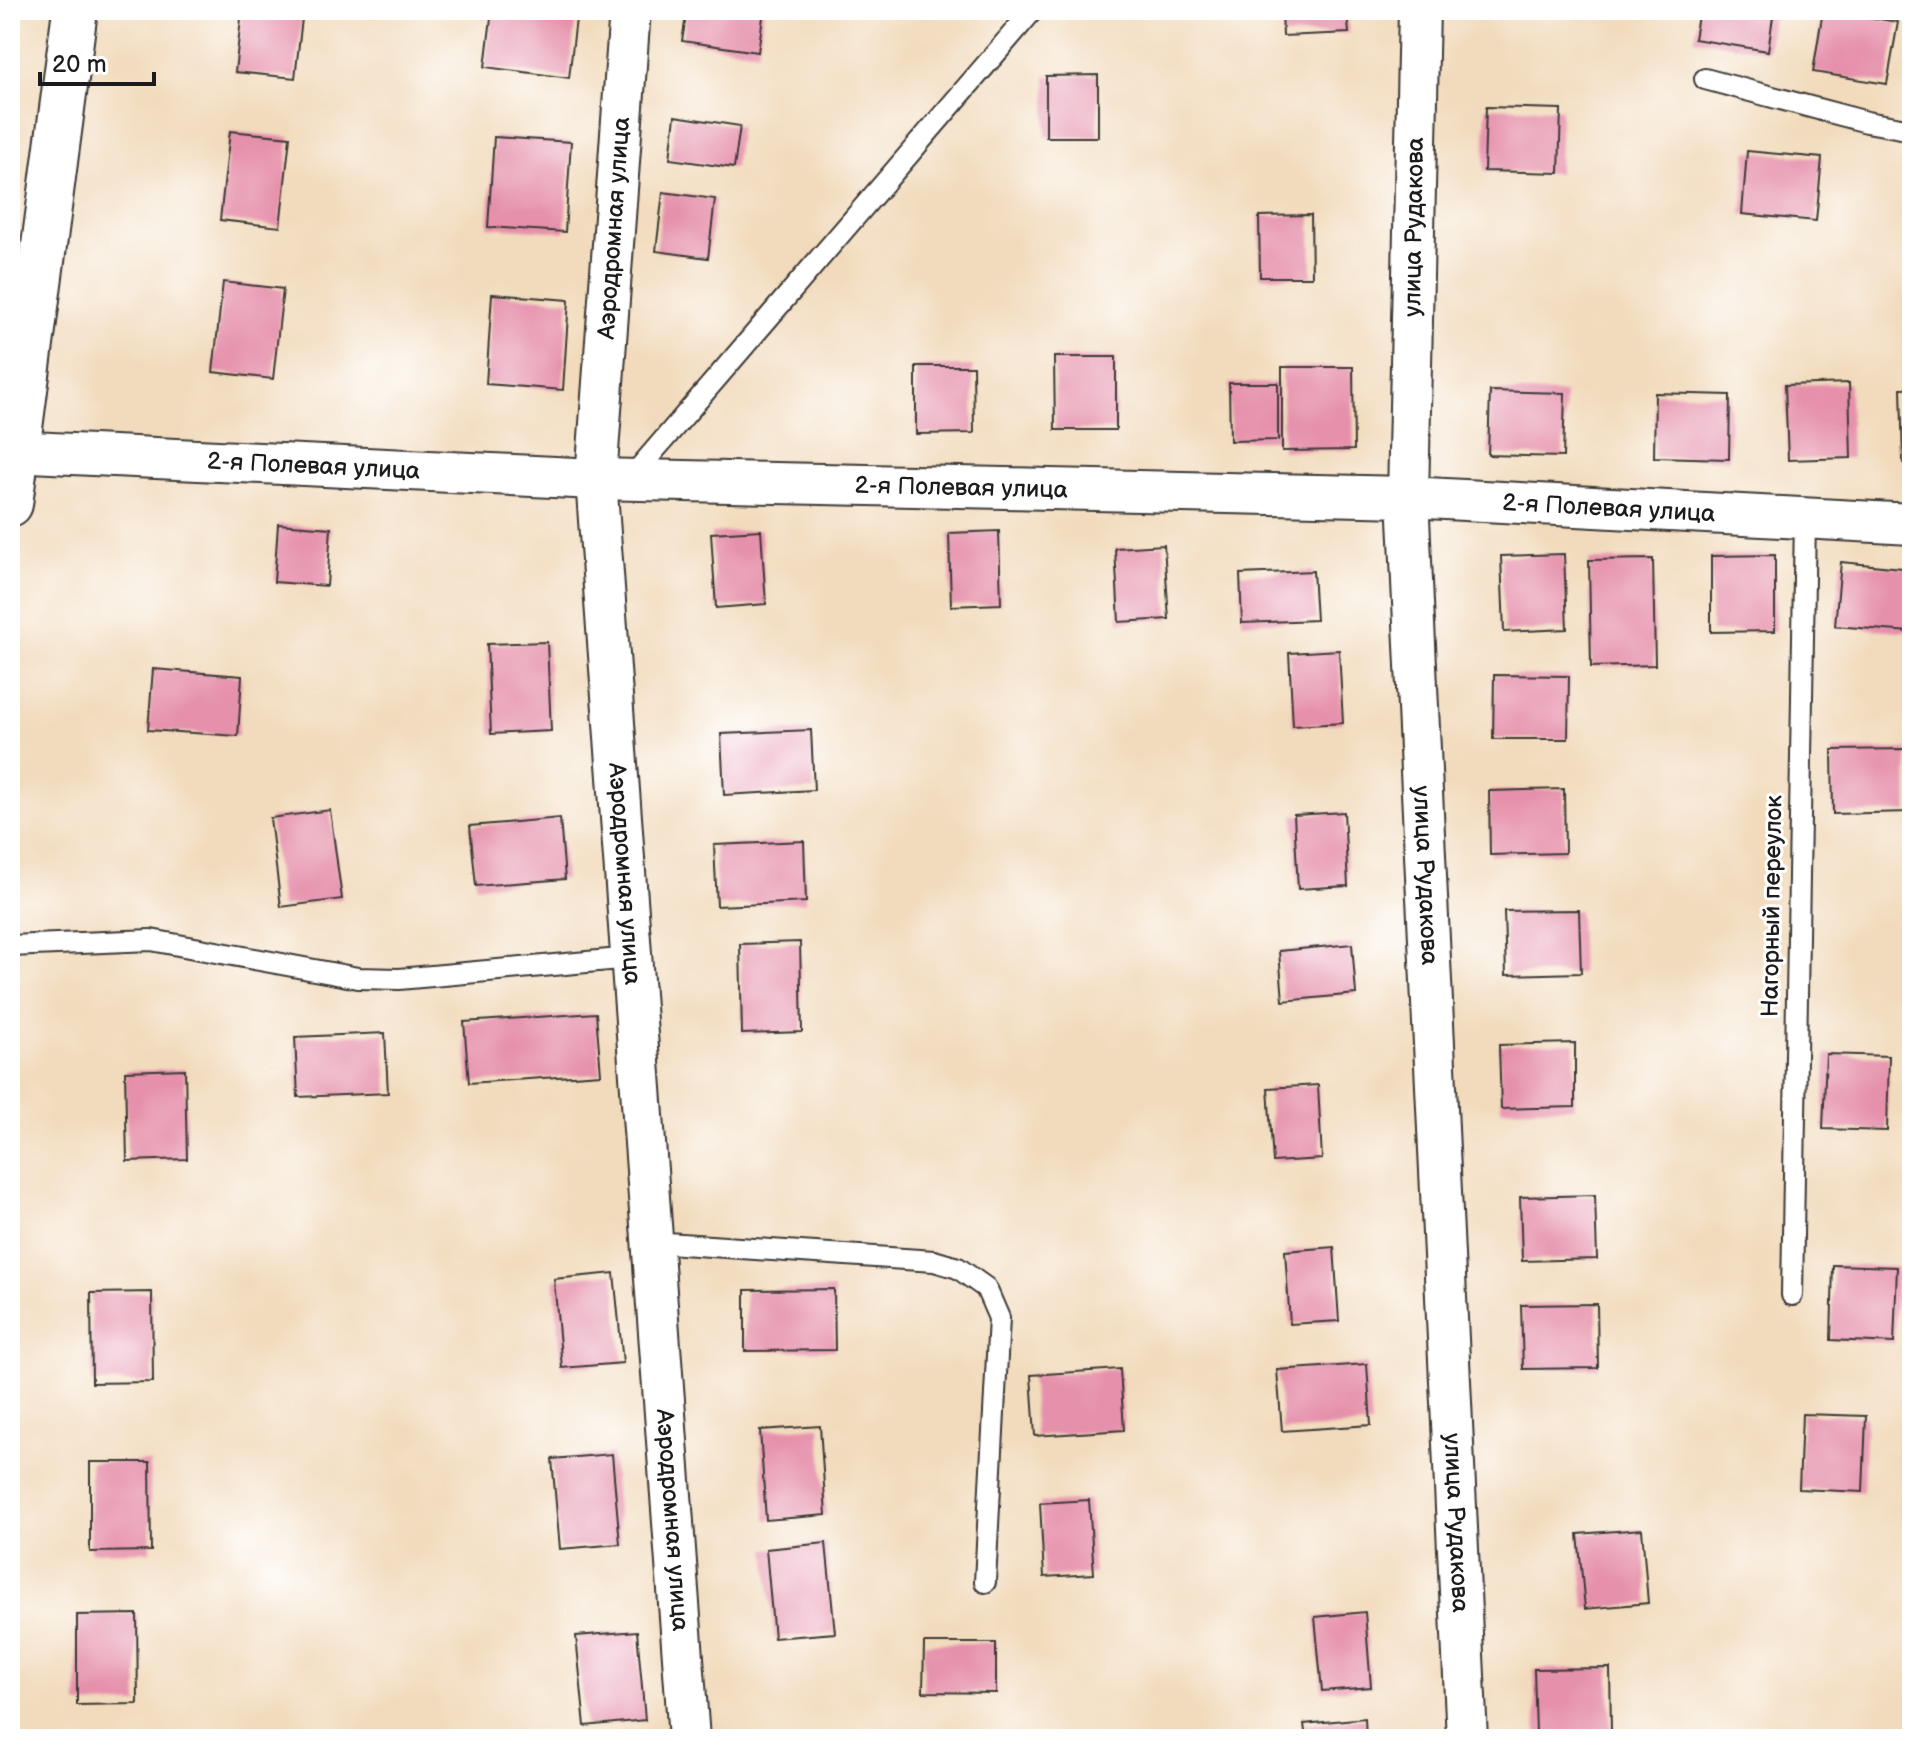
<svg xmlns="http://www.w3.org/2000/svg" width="1922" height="1749" font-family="'Balsamiq Sans',sans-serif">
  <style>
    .building { fill: #e691ac }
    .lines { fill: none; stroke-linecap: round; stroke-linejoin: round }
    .service-casing { stroke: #3c3934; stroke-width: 24 }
    .minor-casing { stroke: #3c3934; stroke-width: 44 }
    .secondary-casing { stroke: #3c3934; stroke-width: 48 }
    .service { stroke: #fff; stroke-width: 20 }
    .minor { stroke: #fff; stroke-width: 40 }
    .secondary { stroke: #fff; stroke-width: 44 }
    .labels { text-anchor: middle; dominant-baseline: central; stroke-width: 6; stroke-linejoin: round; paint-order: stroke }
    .street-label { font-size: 24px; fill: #1c1c1c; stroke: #fff }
  </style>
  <rect width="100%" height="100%" fill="#fff"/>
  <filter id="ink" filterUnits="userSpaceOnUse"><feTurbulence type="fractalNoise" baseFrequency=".0125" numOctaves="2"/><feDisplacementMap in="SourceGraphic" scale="16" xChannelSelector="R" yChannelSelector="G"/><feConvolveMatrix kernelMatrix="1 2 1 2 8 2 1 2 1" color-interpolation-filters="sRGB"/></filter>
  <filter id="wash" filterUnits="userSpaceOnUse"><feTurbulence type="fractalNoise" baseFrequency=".006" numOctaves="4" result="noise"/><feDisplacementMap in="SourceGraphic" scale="32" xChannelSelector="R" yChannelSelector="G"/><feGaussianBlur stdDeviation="1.8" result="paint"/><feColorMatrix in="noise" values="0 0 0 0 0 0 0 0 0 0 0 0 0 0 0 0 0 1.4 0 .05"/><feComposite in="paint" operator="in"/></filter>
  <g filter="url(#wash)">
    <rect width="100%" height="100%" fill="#f2dbbd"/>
    <g id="blocks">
      <g class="building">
        <path d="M242,10H303L295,78L235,72Z"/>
        <path d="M492,10H577L569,78L485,67Z"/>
        <path d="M687,10H764L758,52L682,41Z"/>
        <path d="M1282,10H1347L1349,33L1283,36Z"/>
        <path d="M1699,10H1774L1768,51L1694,39Z"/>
        <path d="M1823,10L1898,22L1887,84L1813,72Z"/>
        <path d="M1098,75V137H1046V76Z"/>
        <path d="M1486,107L1561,109L1559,173L1484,171Z"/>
        <path d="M675,116L740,126L734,168L670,159Z"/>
        <path d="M230,131L290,137L280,227L220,220Z"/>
        <path d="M494,137L571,142L565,232L488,227Z"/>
        <path d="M1747,151L1822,158L1816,221L1742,214Z"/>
        <path d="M663,192L715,199L708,258L656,251Z"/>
        <path d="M1311,215L1312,277H1260L1259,216Z"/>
        <path d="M223,282L283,289L273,379L213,372Z"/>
        <path d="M492,294L569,300L563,390L486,384Z"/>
        <path d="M1054,357H1116V430H1055Z"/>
        <path d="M916,366H973L974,433L916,434Z"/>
        <path d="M1282,367H1353L1354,450L1282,451Z"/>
        <path d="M1229,383H1278V440L1230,441Z"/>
        <path d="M1849,383L1851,458L1788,460L1785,385Z"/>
        <path d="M1901,388H1912V463H1903Z"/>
        <path d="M1490,391L1565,393L1563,457L1488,455Z"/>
        <path d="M1655,393L1730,395L1729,459L1654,457Z"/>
        <path d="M278,524L331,528L327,586L274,582Z"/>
        <path d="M761,530L766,604L716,608L711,533Z"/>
        <path d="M999,531L1001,604L951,606L949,533Z"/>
        <path d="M1164,545L1169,619L1119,622L1115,548Z"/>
        <path d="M1564,554L1567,629L1504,632L1501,556Z"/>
        <path d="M1775,555V631L1711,632V556Z"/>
        <path d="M1653,559L1655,665L1591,667L1589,560Z"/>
        <path d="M1841,562L1912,569L1910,632L1835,626Z"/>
        <path d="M1313,571L1316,620L1242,623L1240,574Z"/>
        <path d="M547,642L551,731L491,734L487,644Z"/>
        <path d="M1339,650L1343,723L1293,726L1289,653Z"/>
        <path d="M153,669L242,676L238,736L148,730Z"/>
        <path d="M1494,675L1569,676L1568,739H1493Z"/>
        <path d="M811,730L814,790L724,795L721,734Z"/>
        <path d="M1907,749L1908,812L1833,814L1832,750Z"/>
        <path d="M1564,789L1565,853L1490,855L1489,791Z"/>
        <path d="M330,810L342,899L281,907L270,818Z"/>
        <path d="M1344,812L1348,886L1298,889L1294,815Z"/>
        <path d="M560,818L565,879L476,886L470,826Z"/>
        <path d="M804,841L806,902L717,906L714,845Z"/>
        <path d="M1579,910L1581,973L1506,975L1504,911Z"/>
        <path d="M800,942L802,1032L742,1034L740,944Z"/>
        <path d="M1352,944L1356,994L1283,1001L1279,951Z"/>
        <path d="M596,1013L601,1074L469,1083L464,1022Z"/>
        <path d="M385,1033L388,1093L298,1097L295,1037Z"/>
        <path d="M1575,1043V1107L1501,1109L1499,1045Z"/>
        <path d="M1826,1054L1889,1056L1887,1131L1823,1129Z"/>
        <path d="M185,1069L187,1159L127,1161L125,1071Z"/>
        <path d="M1318,1085L1322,1159L1273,1162L1268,1088Z"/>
        <path d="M1595,1195L1597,1259L1522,1261L1520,1197Z"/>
        <path d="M1334,1247L1339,1321L1290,1324L1285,1251Z"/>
        <path d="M1833,1265L1897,1267L1894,1343L1831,1340Z"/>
        <path d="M614,1273L623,1363L562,1368L554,1279Z"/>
        <path d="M834,1289L835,1350L745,1351V1290Z"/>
        <path d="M152,1292L153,1382L92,1383L91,1293Z"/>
        <path d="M1597,1304L1598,1368L1523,1369L1521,1305Z"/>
        <path d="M1367,1364L1371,1425L1282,1431L1277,1370Z"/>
        <path d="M1120,1369L1124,1430L1035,1436L1031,1375Z"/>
        <path d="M1802,1414L1866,1416L1863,1492L1799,1489Z"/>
        <path d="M820,1426L826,1515L766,1520L760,1430Z"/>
        <path d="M612,1454L620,1544L560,1549L552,1459Z"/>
        <path d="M90,1462H150L151,1551L90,1552Z"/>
        <path d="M1089,1500L1094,1574L1044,1577L1040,1503Z"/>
        <path d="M1642,1529L1648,1603L1585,1609L1578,1534Z"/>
        <path d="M826,1543L835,1633L774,1638L766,1549Z"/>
        <path d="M1365,1612L1371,1687L1322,1691L1315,1617Z"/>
        <path d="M137,1614L138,1704L77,1705V1615Z"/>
        <path d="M637,1631L645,1720L585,1726L576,1636Z"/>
        <path d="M924,1643H996V1693L923,1692Z"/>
        <path d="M1610,1668L1611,1732L1536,1733L1534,1669Z"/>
        <path d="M1365,1718L1366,1739H1306L1304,1724Z"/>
      </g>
    </g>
  </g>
  <g filter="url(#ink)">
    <use href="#blocks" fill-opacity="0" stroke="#3c3934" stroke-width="2"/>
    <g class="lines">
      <g class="service-casing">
        <g id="service">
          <path d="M1705,79L1867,122L1912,130"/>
          <path d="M629,480L1033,10"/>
          <path d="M10,946L151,940L358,978L399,979L631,958"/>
          <path d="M652,1242L934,1261L958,1268L986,1288L999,1318L985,1582"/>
          <path d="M1792,1295L1805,518"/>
        </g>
      </g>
      <g class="minor-casing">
        <g id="minor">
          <path id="s1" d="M630,10L596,479L689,1739"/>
          <path id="s2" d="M1419,10L1408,497L1467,1739"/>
          <path id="s3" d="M10,451L596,479L1408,497L1912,524"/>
        </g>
      </g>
      <g class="secondary-casing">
        <path id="secondary" d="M10,504L75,10"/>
      </g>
      <use href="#service" class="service"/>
      <use href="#minor" class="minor"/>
      <use href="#secondary" class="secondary"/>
    </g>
  </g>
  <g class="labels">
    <g class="street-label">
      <text transform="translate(1414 227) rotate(-89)">улица Рудакова</text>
      <text transform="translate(614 228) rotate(-86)">Аэродромная улица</text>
      <text stroke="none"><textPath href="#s3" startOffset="304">2-я Полевая улица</textPath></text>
      <text stroke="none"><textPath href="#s3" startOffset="952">2-я Полевая улица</textPath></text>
      <text stroke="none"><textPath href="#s3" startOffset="1600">2-я Полевая улица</textPath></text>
      <text stroke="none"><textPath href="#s1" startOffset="866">Аэродромная улица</textPath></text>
      <text stroke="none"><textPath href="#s2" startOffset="866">улица Рудакова</textPath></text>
      <text transform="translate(1772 906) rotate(-89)">Нагорный переулок</text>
      <text stroke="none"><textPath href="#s1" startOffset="1514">Аэродромная улица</textPath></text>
      <text stroke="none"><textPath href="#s2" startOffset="1514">улица Рудакова</textPath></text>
    </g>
  </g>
  <rect width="1922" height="1749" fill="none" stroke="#fff" stroke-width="40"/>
  <path d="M40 72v12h114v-12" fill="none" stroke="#1c1c1c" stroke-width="4"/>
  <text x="52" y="72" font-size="24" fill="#1c1c1c" stroke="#ffffff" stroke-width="6" paint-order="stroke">20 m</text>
</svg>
